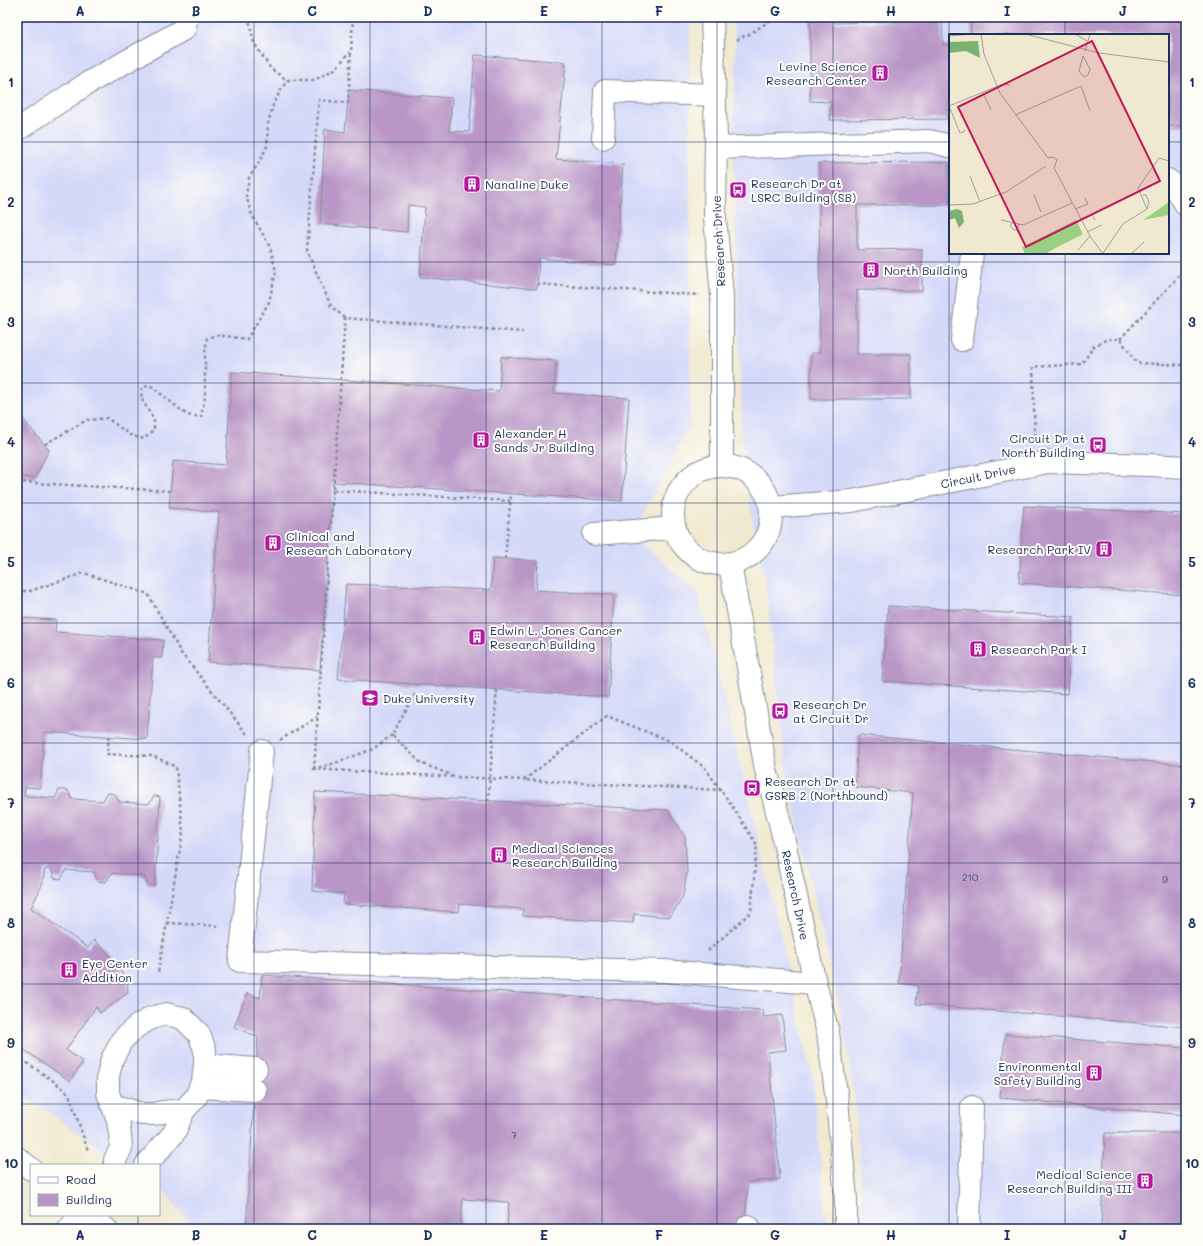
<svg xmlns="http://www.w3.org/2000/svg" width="1203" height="1246" font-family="Mali,sans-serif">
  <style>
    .built { fill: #d4d8f9; fill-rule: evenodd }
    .building { fill: #b996c7 }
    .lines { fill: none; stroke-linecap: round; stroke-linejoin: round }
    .minor-casing { stroke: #868c96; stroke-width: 24 }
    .major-casing { stroke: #868c96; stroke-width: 24 }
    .path { stroke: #868c96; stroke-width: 2.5; stroke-dasharray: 3 3; stroke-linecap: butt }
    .minor { stroke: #fff; stroke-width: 22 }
    .major { stroke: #fff; stroke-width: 22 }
    .grid { fill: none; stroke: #1b2f5e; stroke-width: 1; stroke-opacity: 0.55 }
    .labels { text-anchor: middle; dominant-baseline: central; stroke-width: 4; stroke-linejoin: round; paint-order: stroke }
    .number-label { font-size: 10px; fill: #424978 }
    .poi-label { font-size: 12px; fill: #1b2f5e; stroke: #fdfcf7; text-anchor: start }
    .street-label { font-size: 12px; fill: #1b2f5e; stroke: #fdfcf7 }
    .inset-road { fill: none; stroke: #9b9fa2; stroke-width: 1 }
    .view { fill: #c2185b; fill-opacity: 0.15; stroke: #c2185b; stroke-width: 2 }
    .inset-edge { fill: none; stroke: #1b2f5e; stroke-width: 2 }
    .neatline { fill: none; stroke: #1b2f5e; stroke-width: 1.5 }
    .grid-label { font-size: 13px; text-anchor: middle; font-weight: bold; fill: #1b2f5e }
  </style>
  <rect width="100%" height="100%" fill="#fdfcf7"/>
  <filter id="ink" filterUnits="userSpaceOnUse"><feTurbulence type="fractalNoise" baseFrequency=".025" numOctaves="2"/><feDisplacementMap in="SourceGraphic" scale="8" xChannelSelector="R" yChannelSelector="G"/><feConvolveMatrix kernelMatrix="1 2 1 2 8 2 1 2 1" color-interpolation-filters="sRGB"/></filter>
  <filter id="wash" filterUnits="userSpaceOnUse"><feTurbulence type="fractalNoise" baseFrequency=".012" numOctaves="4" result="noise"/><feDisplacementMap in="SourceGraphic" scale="16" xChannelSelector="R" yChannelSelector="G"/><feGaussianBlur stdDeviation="0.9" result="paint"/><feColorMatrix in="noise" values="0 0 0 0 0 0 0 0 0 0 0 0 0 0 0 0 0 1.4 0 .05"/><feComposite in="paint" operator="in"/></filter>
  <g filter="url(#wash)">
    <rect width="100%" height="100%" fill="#f1e9cf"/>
    <g class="built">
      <path d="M17,17H690V425L641,517V543L698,593L750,803L813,1078L826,1222V1229H195L163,1190L159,1188V1165H126L17,1091Z"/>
      <path d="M731,17H1186V1229H864L855,1101L843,1024L787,776L765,580L749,501L742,436L733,139L736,42ZM950,35H1168V253H950Z"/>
    </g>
    <g id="blocks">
      <g class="building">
        <path d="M17,17H27L17,26Z"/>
        <path d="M810,17H834V23L942,20L943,45H950V103H947V119L830,120L831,102L810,101Z"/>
        <path d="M1087,17H1116V18L1186,17V126H1168V35H971L970,20L1087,19Z"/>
        <path d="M475,55L566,62L556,159L623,164L616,265L539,258L537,289L420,277L425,207L408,205L407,232L320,224L325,129L345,132L349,90L452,98L449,131L469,132Z"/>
        <path d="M949,162V205H857V250L922,249V291L857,290V354H911V399H811V353H820L819,163Z"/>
        <path d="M501,357L556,361L554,393L629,398L622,501L333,482L320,670L208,662L219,512L169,508L173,461L226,465L232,372L499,391Z"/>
        <path d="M17,412L49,450L35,478L17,477Z"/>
        <path d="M1024,506L1186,514V595L1019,583Z"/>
        <path d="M493,558L538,561L536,590L614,595L608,697L338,679L346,584L491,590Z"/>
        <path d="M888,606L1073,617L1068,694L882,681Z"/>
        <path d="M17,618L56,620L55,632L163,640L162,658H153L147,739L44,732L40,788L25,787L24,796L55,798L59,790H68L72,799L103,801L107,793L115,794L119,802L149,804L154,796L160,797L155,885H148L144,876L112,873L106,882L98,881L94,872L66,870L61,879L54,878L51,869H45L42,885L31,908L88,948L94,940L104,949L118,965L127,984L128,993L100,1013L96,1007L66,1050L83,1062L70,1081L17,1045Z"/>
        <path d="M858,735L1186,765V1027L916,1004L918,986L899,983L913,793L855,787Z"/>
        <path d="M315,792L668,810L685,837L687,872L683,896L670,917L634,914L633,923L523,916V909L460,904L459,912L343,904L344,894L312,891Z"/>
        <path d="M262,975L763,1010L764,1017L782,1015L786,1050L768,1052L780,1179L748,1182L744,1229H507L509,1202L463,1199L460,1229H246L258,1037L234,1027L247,993L260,998Z"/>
        <path d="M1005,1034L1186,1048V1115L1000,1098Z"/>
        <path d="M1105,1133H1186V1229H1101Z"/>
      </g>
    </g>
  </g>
  <g filter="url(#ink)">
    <use href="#blocks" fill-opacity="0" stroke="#868c96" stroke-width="1"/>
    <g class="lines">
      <g class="minor-casing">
        <g id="minor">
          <path d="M712,17L716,136L715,217L722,296V466"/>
          <path d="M17,130L88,83L184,29L187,17"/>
          <path d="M603,138L605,91L715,95"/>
          <path d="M716,148L929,141L950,146"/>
          <path d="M1168,180L1175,186L1186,205"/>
          <path d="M962,340L972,253"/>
          <circle cx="722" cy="515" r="49"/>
          <path d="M771,507L852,501L1048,462L1151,465L1186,467"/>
          <path d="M594,534L675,528"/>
          <path d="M730,564L766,770L780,823L815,983L828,1033L837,1100L846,1199V1229"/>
          <path d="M262,751L240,961L664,971L815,983"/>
          <path d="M205,1065L256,1069"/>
          <path d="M200,1087L255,1090"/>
          <path d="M112,1105L142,1114H154L162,1112L184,1110"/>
          <path d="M115,1165V1160L121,1148L120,1135L118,1120L108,1093V1076L112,1059L122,1040L136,1027L151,1018L166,1014L183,1018L199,1034L205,1050V1065L203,1081L196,1097L184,1110L174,1133L146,1165"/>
          <path d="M748,1226L750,1229"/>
          <path d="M69,1229L81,1215"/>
          <path d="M969,1229L972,1107"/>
        </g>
      </g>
      <g class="major-casing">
        <g id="major">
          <path d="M17,1158L31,1169"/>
          <path d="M89,1215L106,1229"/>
        </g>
      </g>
      <g class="path">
        <path d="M251,17L249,19L254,43L271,69L287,80H314L335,69L350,52"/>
        <path d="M353,17L348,103L319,100L307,251L331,306L345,318L523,332"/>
        <path d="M774,17L807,18V17"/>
        <path d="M737,40L741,37L748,35L774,18"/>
        <path d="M537,284L699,295"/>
        <path d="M1120,339L1180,275L1186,272"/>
        <path d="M1035,442L1033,367L1082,364L1093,347L1107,339H1120L1137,363L1186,365"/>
        <path d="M45,444L87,420L107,418L130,435L144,439L154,430V420L141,398L142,388L150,385L187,415L201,417L205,397V353L207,338L217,335L247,339L269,302L276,271L270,247L252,215L246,196L249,178L260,161L267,146L268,124L274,102L287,80"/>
        <path d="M17,482L171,491"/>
        <path d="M334,490L510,501"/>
        <path d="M505,559L511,494"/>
        <path d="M17,591H30L84,573L148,594L181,653L247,734"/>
        <path d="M415,694L392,735L421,763L456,777L524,780"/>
        <path d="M392,735L373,749L335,763L314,769L456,777"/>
        <path d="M109,736L107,754L153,756L176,767L183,832L158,973"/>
        <path d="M280,740L317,717"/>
        <path d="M314,769L345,318"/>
        <path d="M488,801L497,690"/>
        <path d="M167,923L220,926"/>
        <path d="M708,951L751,912L757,845L730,803L705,768L670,741L607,716L524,780L721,790"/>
        <path d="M17,1056L55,1082L69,1094L88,1151"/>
      </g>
      <use href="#minor" class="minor"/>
      <use href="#major" class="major"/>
    </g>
  </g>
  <path class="grid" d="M138,17V1165M254,17V1229M370,17V1229M486,17V1229M602,17V1229M717,17V1229M833,17V1229M949,17V1229M1065,17V35M17,142H950M1168,142H1186M1065,253V1229M17,262H1186M17,383H1186M17,503H1186M17,623H1186M17,743H1186M17,863H1186M17,984H1186M17,1104H1186M138,1215V1229"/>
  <defs>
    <g id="building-square" transform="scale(0.9)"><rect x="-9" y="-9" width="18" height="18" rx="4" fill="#b5179e" stroke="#fdfcf7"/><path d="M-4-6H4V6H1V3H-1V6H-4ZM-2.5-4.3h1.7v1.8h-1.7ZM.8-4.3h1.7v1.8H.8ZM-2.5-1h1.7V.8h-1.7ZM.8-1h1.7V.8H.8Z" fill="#fff"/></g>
    <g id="bus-square" transform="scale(0.9)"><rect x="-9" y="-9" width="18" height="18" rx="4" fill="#b5179e" stroke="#fdfcf7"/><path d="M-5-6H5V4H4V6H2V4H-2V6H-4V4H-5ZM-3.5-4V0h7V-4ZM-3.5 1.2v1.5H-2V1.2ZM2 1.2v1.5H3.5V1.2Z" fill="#fff"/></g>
    <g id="university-square" transform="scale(0.9)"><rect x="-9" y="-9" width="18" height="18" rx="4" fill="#b5179e" stroke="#fdfcf7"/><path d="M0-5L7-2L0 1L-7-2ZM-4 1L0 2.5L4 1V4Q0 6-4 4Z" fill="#fff"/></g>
  </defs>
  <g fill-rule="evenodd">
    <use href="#building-square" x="880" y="73"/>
    <use href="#building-square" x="472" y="184"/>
    <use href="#bus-square" x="738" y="190"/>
    <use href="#building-square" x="871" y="270"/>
    <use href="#building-square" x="481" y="440"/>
    <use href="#bus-square" x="1098" y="445"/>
    <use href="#building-square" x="273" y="543"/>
    <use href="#building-square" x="1104" y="549"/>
    <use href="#building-square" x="477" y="637"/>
    <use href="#building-square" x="978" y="649"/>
    <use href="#university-square" x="370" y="698"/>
    <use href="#bus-square" x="780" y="711"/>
    <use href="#bus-square" x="752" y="788"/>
    <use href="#building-square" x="499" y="855"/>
    <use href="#building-square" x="69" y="970"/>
    <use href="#building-square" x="1094" y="1073"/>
    <use href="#building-square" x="1145" y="1181"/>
  </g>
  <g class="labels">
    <g class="number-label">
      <text x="970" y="877">210</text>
      <text x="1165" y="879">9</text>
      <text x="514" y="1135">7</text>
    </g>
    <g class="poi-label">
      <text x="867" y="66" text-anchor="end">Levine Science<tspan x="867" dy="14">Research Center</tspan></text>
      <text x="751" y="183">Research Dr at<tspan x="751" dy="14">LSRC Building (SB)</tspan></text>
      <text x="485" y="184">Nanaline Duke</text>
      <text x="884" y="270">North Building</text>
      <text x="494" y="433">Alexander H<tspan x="494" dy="14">Sands Jr Building</tspan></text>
      <text x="1085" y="438" text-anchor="end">Circuit Dr at<tspan x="1085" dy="14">North Building</tspan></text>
      <text x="286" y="536">Clinical and<tspan x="286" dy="14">Research Laboratory</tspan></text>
      <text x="1091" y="549" text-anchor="end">Research Park IV</text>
      <text x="490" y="630">Edwin L. Jones Cancer<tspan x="490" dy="14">Research Building</tspan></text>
      <text x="991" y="649">Research Park I</text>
      <text x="383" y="698">Duke University</text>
      <text x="793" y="704">Research Dr<tspan x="793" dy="14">at Circuit Dr</tspan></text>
      <text x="765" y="781">Research Dr at<tspan x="765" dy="14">GSRB 2 (Northbound)</tspan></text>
      <text x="512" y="848">Medical Sciences<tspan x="512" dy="14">Research Building</tspan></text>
      <text x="82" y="963">Eye Center<tspan x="82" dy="14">Addition</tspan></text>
      <text x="1081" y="1066" text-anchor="end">Environmental<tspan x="1081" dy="14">Safety Building</tspan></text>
      <text x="1132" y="1174" text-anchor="end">Medical Science<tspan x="1132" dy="14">Research Building III</tspan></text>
    </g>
    <g class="street-label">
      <text transform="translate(718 241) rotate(-93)">Research Drive</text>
      <text transform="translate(978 476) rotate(-12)">Circuit Drive</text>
      <text transform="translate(796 895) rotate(78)">Research Drive</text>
    </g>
  </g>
  <g transform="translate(949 34)">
    <rect width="220" height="220" fill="#f1e9cf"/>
    <path d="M220,168V181L194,186ZM127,186L134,200L99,218L100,220H76L73,213Z" fill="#99d082"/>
    <path d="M29,7L31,24L17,17L0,19V8ZM8,175L13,177L15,188L10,194L6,184L0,186V177Z" fill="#7ab270"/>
    <path class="inset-road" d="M32,0L35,20L51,59L99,124M76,0L150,19L220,28M126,0L138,7M0,2L23,0M136,17L141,0M134,22L141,35L139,41L135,43L130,37ZM34,59L42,76M0,72L54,50L61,51M0,72L11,99L16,97L15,95M66,81L132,52L141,77M99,124L104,123L108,126L105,134M105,134L141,202L154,220M21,142L31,168M85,161L92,178M194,161H197L200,168L198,175L189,154L210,124L220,127M0,171L24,170L57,158L97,132M126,175L139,170L136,164M131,185L143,181L146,186M52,186L74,191L123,169M64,188L61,192L65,196H68L70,190M138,198L153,191M129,216L141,202M154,219L174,190L198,175M182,220L195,208"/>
    <path class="view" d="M143,7L211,147L77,213L9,73Z"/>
    <rect width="220" height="220" class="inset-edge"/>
  </g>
  <rect width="1203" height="1246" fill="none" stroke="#fdfcf7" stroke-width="44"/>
  <rect x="30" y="1164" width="130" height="52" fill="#fdfcf7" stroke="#a3aaba"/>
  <rect x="38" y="1177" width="20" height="6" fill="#ffffff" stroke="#a3aaba"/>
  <text x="66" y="1184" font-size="12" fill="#1b2f5e">Road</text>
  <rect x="38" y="1194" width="20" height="12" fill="#b996c7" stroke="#a3aaba"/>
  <text x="66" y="1204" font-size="12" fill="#1b2f5e">Building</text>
  <rect x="22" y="22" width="1159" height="1202" class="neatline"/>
  <g class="grid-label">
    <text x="80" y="16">A</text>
    <text x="196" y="16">B</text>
    <text x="312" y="16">C</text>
    <text x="428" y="16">D</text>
    <text x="544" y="16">E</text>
    <text x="659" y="16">F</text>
    <text x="775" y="16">G</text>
    <text x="891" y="16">H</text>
    <text x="1007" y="16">I</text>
    <text x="1123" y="16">J</text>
    <text x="11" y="87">1</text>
    <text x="1192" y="87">1</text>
    <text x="11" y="207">2</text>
    <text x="1192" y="207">2</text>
    <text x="11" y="327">3</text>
    <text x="1192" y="327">3</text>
    <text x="11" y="447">4</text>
    <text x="1192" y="447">4</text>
    <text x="11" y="567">5</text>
    <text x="1192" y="567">5</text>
    <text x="11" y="688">6</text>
    <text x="1192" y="688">6</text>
    <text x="11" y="808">7</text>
    <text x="1192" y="808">7</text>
    <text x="11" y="928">8</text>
    <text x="1192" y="928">8</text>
    <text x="11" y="1048">9</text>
    <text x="1192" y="1048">9</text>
    <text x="11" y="1168">10</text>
    <text x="1192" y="1168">10</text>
    <text x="80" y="1240">A</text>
    <text x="196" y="1240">B</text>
    <text x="312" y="1240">C</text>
    <text x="428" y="1240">D</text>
    <text x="544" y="1240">E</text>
    <text x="659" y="1240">F</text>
    <text x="775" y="1240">G</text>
    <text x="891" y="1240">H</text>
    <text x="1007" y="1240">I</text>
    <text x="1123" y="1240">J</text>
  </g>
</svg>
